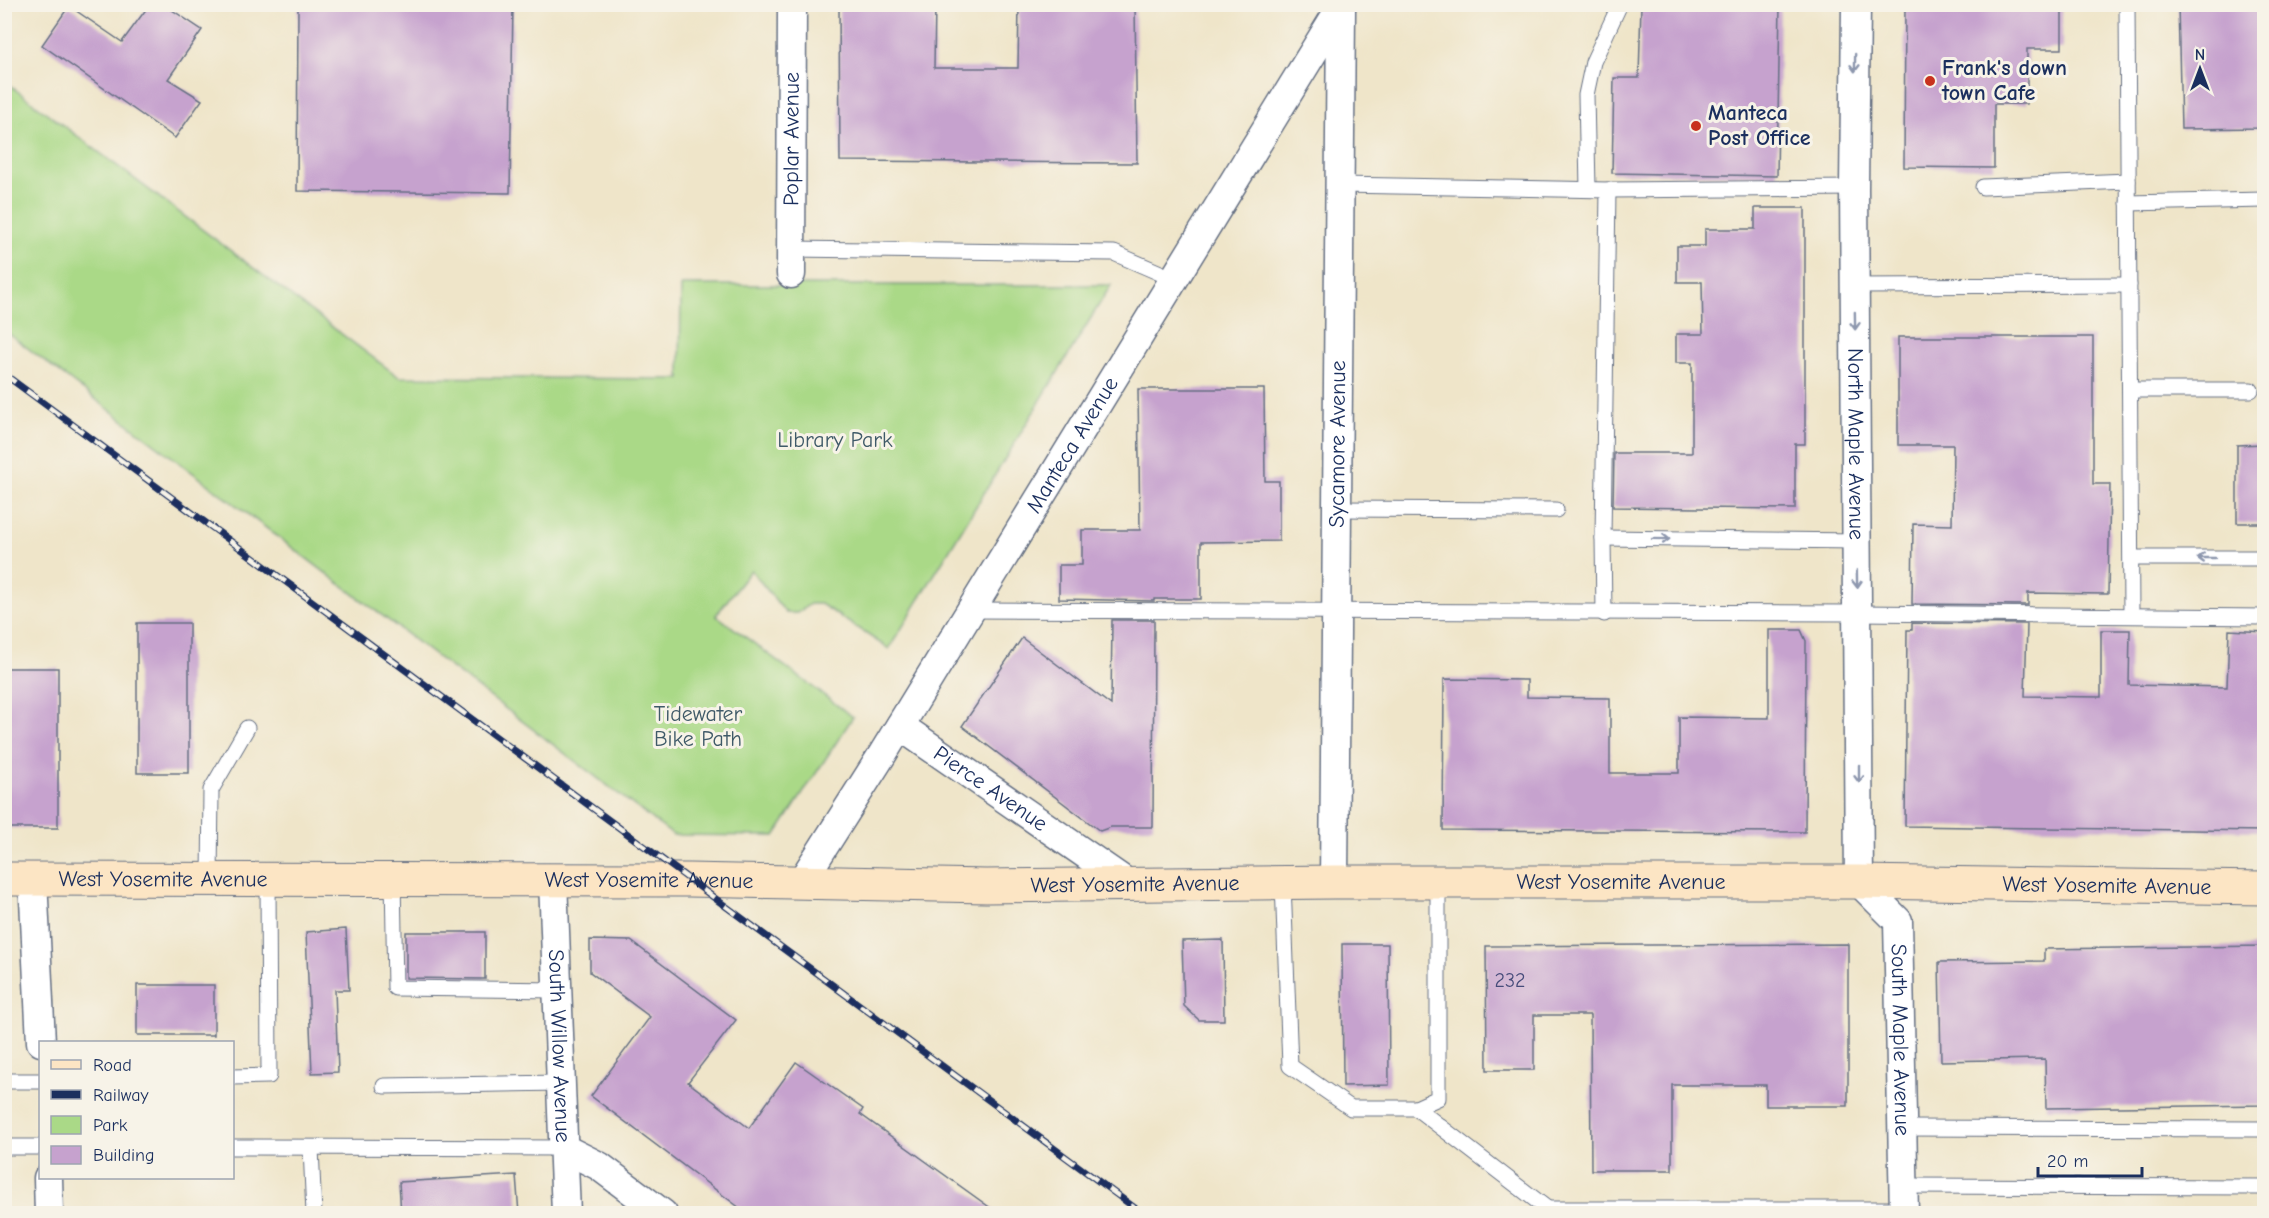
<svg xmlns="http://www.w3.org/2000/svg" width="2269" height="1218" font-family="'Comic Neue',sans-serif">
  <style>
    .green { fill: #aad987; stroke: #628472; stroke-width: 1.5 }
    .building { fill: #c6a2ce }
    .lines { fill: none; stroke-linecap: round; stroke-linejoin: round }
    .service-casing { stroke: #656f83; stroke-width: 17 }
    .minor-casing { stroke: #656f83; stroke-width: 31 }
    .secondary-casing { stroke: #656f83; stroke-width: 35 }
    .service { stroke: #fff; stroke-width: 15 }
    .minor { stroke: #fff; stroke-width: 28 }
    .secondary { stroke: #fce5c4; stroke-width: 33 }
    .rail-casing { stroke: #1b2f5e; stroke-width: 7 }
    .rail { stroke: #f7f3e8; stroke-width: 4.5; stroke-dasharray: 14; stroke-linecap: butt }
    .oneway { stroke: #8d97ae }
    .poi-dot { fill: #c8321e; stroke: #f7f3e8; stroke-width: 2 }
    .labels { text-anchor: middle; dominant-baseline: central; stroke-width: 6; stroke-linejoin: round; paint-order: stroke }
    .number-label { font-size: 20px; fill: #464c7a }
    .poi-label { font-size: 22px; font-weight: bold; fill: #1b2f5e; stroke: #f7f3e8; text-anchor: start }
    .street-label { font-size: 22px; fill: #1b2f5e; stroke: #f7f3e8 }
    .park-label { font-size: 22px; fill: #3f5a68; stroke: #f7f3e8 }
  </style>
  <rect width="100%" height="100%" fill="#f7f3e8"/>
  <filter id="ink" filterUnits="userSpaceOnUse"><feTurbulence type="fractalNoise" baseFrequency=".0167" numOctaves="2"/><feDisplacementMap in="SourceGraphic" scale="12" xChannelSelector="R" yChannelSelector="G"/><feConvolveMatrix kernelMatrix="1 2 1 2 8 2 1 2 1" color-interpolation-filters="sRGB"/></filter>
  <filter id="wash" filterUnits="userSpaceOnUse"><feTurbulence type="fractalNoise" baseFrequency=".008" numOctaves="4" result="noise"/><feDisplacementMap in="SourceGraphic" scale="24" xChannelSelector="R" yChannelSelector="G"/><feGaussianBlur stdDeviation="1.35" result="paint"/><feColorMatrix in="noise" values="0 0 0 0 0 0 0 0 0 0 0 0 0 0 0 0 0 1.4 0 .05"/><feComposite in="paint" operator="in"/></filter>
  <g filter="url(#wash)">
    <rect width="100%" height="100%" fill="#efe5c9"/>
    <path class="green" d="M4,81L399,377L680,379L681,285H1111L889,649L821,604H810L797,613H786L751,570L716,615L853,717L775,836L673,835L5,331Z"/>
    <g id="blocks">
      <g class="building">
        <path d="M150,4H163L202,30L168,79L202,100L175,138L42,45L69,6L122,42Z"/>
        <path d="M298,4H513L510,193L297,191Z"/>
        <path d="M839,4H935L934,68H1018L1019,4H1135L1137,163L840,161Z"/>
        <path d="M1641,4H1780L1777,176L1612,173L1614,78H1639Z"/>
        <path d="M1905,4H2062V49H2027V104H1994V168L1904,167Z"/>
        <path d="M2178,4H2265V128L2181,129Z"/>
        <path d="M1755,208H1805V444H1795V509L1613,507L1614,453H1692V363H1676V334H1703L1702,282H1677V246H1705V229H1755Z"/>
        <path d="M1898,337H2093V484H2110L2108,594L2028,593V605L1912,604L1913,524L1952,525L1953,445H1898Z"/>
        <path d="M1138,389H1264L1265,481H1279V541L1201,542V599H1154V601L1059,599V565H1082V530H1140Z"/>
        <path d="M2265,444V523H2237V445Z"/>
        <path d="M1112,620H1154L1153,827H1111L1100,831L962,726L1022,638L1111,705Z"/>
        <rect x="137" y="623" width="52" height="150"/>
        <path d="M1912,623L2027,624L2025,696L2101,697V630H2130L2129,685L2227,687L2229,630L2265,632V831L1905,826L1907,630H1912Z"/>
        <path d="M1769,630H1801L1806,641L1805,832L1443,830L1444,679L1527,680V697L1610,698V773H1679V717L1769,718Z"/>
        <rect x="4" y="668" width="54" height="160"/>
        <path d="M346,929L349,990H335L338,1072L312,1073L306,932Z"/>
        <path d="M406,932H485V979L406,978Z"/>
        <path d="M590,940L631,941L736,1020L688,1082L749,1128L796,1062L863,1109L860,1114L999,1214H748L591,1096L650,1017L590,972Z"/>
        <path d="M1223,940L1224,1020H1199L1184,1006L1182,941Z"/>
        <path d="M1342,944H1388L1389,1085L1343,1086Z"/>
        <path d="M1848,944V1106H1766V1085H1672V1170H1591L1590,1015H1534V1070H1487L1486,946Z"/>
        <path d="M2265,946V1105L2046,1108L2045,1059L1941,1061L1939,962L2044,961V949Z"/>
        <rect x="137" y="985" width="77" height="50"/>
        <path d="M516,1175L519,1214H401L399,1182Z"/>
      </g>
    </g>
  </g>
  <g filter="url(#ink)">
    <use href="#blocks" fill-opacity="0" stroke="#656f83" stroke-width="1.5"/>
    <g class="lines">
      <g class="service-casing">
        <g id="service">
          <path d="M2127,4L2131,615"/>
          <path d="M1340,185L1608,190L1854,188"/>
          <path d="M1983,187L2128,181"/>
          <path d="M1588,189L1586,95L1593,62L1620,4"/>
          <path d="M2128,203L2264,200"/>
          <path d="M791,249L1114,253L1174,279"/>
          <path d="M1854,286L2129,285"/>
          <path d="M2130,390H2251"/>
          <path d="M1337,509L1556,510"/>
          <path d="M1603,538L1857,541"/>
          <path d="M2132,558H2264"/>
          <path d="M971,610L1858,613L2264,617"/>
          <path d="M1604,614L1603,538L1608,190"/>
          <path d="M210,879L211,790L247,728"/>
          <path d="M393,879L395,988L557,990"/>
          <path d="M1283,883L1290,1066L1351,1108H1416L1438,1098V882"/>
          <path d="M232,1077L269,1076L268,879"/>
          <path d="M4,1081H40"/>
          <path d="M384,1086L560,1083"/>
          <path d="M1416,1108L1554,1214"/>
          <path d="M1902,1128L2264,1129"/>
          <path d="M4,1147H40"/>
          <path d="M232,1147L563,1148"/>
          <path d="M311,1148L314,1214"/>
          <path d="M1903,1186L2264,1187"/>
          <path d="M1548,1209H1903"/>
        </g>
      </g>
      <g class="minor-casing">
        <g id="minor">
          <path id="s1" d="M1856,4L1854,188L1859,882L1898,921L1904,1214"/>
          <path id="s2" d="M791,274L792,4"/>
          <path id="s3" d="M900,726L1130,885"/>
          <path d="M33,879L41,1042"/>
          <path id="s4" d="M553,880L566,1214"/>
          <path id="s5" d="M802,881L882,755L1341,7"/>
          <path id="s6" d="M1334,882L1341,9"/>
          <path d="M563,1148L599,1166L663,1214"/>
          <path d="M48,1178L49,1214"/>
        </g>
      </g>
      <g class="secondary-casing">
        <g id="secondary">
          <path id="s7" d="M4,879L689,880L986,886L1334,882H1859L2264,888"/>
        </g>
      </g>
      <use href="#service" class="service"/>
      <use href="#minor" class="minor"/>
      <use href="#secondary" class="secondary"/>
      <g class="rail-casing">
        <path id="rail" d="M4,374L1143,1214"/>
      </g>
      <use href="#rail" class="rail"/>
    </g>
    <defs><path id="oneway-shaft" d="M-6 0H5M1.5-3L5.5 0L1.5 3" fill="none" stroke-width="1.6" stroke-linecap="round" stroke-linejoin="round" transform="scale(1.5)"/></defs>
    <g class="oneway">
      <use href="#oneway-shaft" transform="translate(1855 63) rotate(91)"/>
      <use href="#oneway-shaft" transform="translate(1855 321) rotate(89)"/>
      <use href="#oneway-shaft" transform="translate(1661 539) rotate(1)"/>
      <use href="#oneway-shaft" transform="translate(2206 558) rotate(-180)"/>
      <use href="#oneway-shaft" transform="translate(1857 579) rotate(89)"/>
      <use href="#oneway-shaft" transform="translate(1859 774) rotate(90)"/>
    </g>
  </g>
  <g class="poi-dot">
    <circle cx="1930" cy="81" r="6"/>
    <circle cx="1696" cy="126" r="6"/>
  </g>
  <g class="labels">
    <g class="number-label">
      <text x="1510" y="980">232</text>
    </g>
    <g class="poi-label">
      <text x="1942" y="68">Frank's down<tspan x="1942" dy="25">town Cafe</tspan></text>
      <text x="1708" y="113">Manteca<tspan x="1708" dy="25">Post Office</tspan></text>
    </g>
    <g class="street-label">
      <text stroke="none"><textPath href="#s2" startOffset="135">Poplar Avenue</textPath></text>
      <text stroke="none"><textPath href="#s6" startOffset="438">Sycamore Avenue</textPath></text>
      <text stroke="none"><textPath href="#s1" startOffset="440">North Maple Avenue</textPath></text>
      <text stroke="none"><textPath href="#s5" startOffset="513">Manteca Avenue</textPath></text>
      <text stroke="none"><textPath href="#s3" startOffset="110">Pierce Avenue</textPath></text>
      <text stroke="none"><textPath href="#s7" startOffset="159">West Yosemite Avenue</textPath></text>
      <text stroke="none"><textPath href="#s7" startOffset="645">West Yosemite Avenue</textPath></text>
      <text stroke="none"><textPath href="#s7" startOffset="1617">West Yosemite Avenue</textPath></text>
      <text stroke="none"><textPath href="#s7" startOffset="1131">West Yosemite Avenue</textPath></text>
      <text stroke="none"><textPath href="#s7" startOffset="2103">West Yosemite Avenue</textPath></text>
      <text stroke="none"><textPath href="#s1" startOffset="1052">South Maple Avenue</textPath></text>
      <text stroke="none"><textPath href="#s4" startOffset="166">South Willow Avenue</textPath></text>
    </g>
    <g class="park-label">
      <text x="835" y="440">Library Park</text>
      <text x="698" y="714">Tidewater<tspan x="698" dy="25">Bike Path</tspan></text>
    </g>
  </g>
  <rect width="2269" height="1218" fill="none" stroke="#f7f3e8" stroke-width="24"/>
  <rect x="39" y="1041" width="195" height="138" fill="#f7f3e8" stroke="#9fa5b1" stroke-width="1.5"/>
  <rect x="51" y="1060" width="30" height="9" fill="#fce5c4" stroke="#9fa5b1" stroke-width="1.5"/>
  <text x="93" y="1071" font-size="18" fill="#1b2f5e">Road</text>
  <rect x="51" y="1090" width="30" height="9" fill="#1b2f5e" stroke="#9fa5b1" stroke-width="1.5"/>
  <text x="93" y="1101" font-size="18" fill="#1b2f5e">Railway</text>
  <rect x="51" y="1116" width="30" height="18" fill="#aad987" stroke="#9fa5b1" stroke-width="1.5"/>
  <text x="93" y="1131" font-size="18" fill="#1b2f5e">Park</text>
  <rect x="51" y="1146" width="30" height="18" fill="#c6a2ce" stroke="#9fa5b1" stroke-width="1.5"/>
  <text x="93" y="1161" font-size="18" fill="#1b2f5e">Building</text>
  <g transform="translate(2200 69)" stroke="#f7f3e8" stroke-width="4.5" paint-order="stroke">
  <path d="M0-4.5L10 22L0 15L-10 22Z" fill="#1b2f5e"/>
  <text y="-9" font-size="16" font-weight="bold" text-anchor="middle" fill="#1b2f5e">N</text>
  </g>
  <path d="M2038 1167v9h104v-9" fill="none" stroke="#1b2f5e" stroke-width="3"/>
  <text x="2047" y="1167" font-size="18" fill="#1b2f5e" stroke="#f7f3e8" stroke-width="4.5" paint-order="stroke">20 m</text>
</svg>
